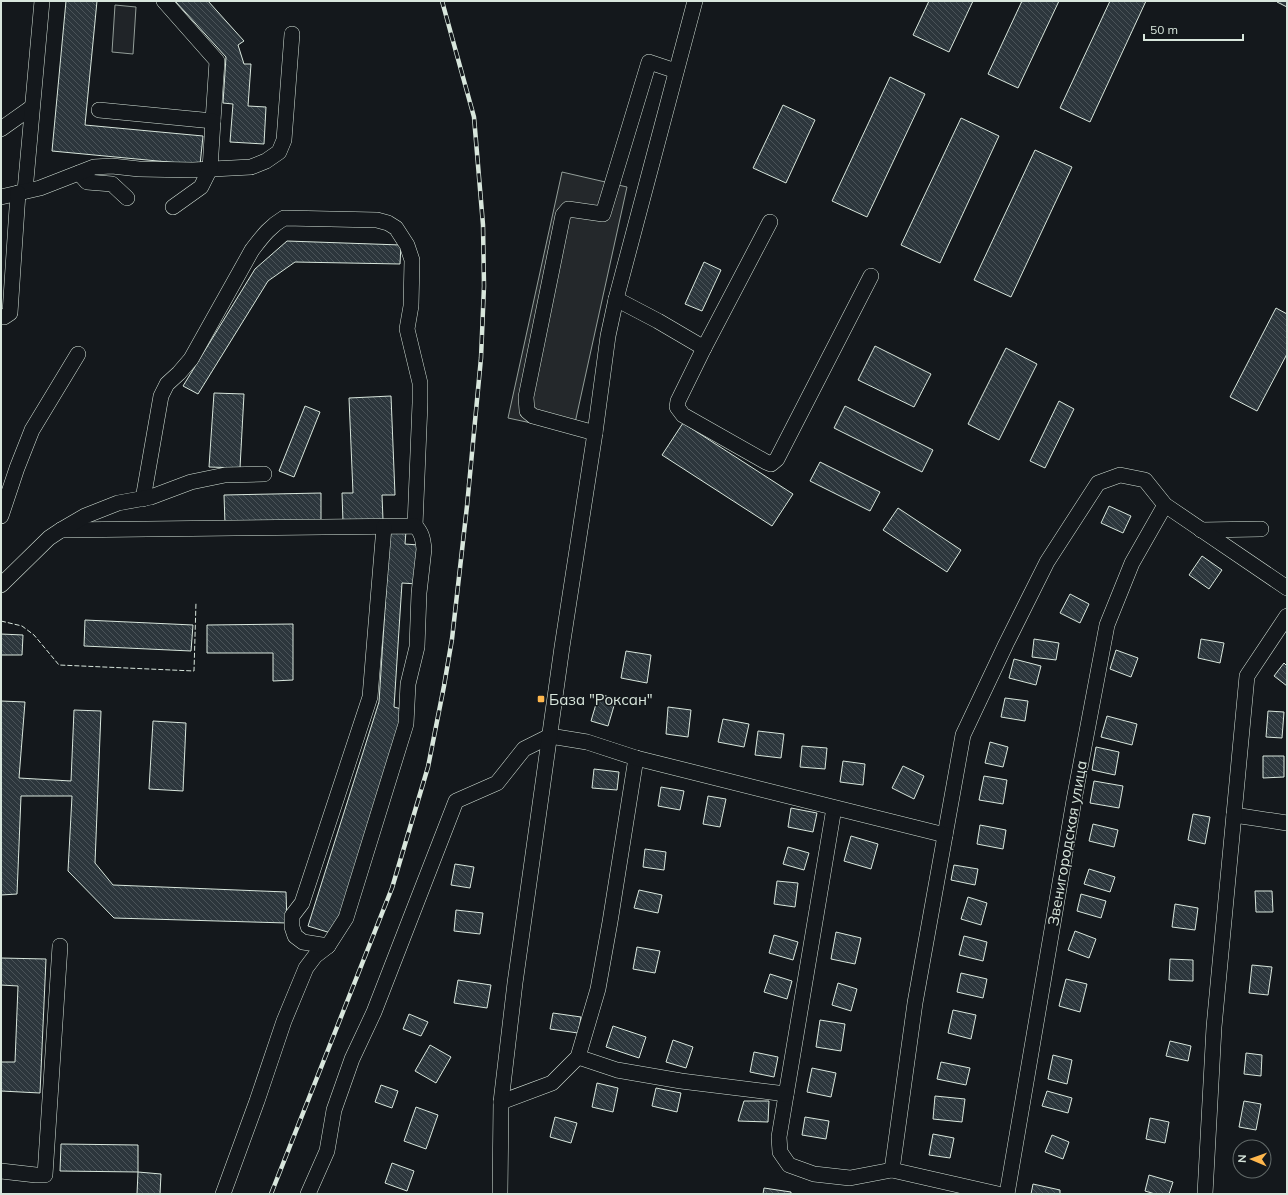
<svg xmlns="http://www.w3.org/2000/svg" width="1288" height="1195" font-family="Mulish,sans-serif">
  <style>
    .green { fill: #202428; stroke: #939e99 }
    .parking { fill: #24282b; stroke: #939e99 }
    .building { fill: url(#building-back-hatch); stroke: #d8e6dc }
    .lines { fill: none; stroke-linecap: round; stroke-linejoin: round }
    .minor-casing { stroke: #d8e6dc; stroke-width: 16 }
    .minor { stroke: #14181c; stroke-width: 15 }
    .rail-casing { stroke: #d8e6dc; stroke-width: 4.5 }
    .rail { stroke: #14181c; stroke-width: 3; stroke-dasharray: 9; stroke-linecap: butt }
    .fence { stroke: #d8e6dc; stroke-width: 1; stroke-dasharray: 5 2; stroke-linecap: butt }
    .poi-dot { fill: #ffb74d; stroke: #14181c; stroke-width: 1.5 }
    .labels { text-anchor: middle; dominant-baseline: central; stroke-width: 3; stroke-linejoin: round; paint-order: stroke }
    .poi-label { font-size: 15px; fill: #d8e6dc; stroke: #14181c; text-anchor: start }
    .street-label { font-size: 15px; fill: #d8e6dc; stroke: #14181c }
  </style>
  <defs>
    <pattern id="building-back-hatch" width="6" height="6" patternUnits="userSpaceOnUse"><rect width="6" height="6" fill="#2c363c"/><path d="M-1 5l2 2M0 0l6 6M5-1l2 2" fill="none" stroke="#4a5358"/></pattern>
  </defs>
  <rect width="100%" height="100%" fill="#14181c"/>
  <path class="green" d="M115,5L136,7L133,54L112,52Z"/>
  <path class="parking" d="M562,172L627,187L573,432L508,418Z"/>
  <g class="building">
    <path d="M66,1H97L85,125L203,136L200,165L52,151Z"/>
    <path d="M175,1H208L244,41L238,45L244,64H251L248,106L266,107L264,144L230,142L233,104L223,103L226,57Z"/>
    <path d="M929,1H973L949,52L913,35Z"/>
    <path d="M1022,1H1059L1018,88L988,74Z"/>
    <path d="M1110,1H1146L1090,122L1060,108Z"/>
    <path d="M1278,1H1287V7L1277,2Z"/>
    <path d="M890,77L925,94L867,217L832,201Z"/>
    <path d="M783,105L815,120L786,183L753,168Z"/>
    <path d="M961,118L999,136L940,263L901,245Z"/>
    <path d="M1035,150L1072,167L1011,297L974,280Z"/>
    <path d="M287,241L401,245L400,264L295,262L268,281L198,394L183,386L255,269Z"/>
    <path d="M704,262L721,270L702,311L685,304Z"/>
    <path d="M1276,308L1287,314V354L1257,411L1230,397Z"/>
    <path d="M875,346L931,374L914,407L858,380Z"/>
    <path d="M1006,348L1037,364L999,440L968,424Z"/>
    <path d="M214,393L244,394L240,468L209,467Z"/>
    <path d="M391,396L395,495H382L383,520L343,522L342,493H353L349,398Z"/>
    <path d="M1059,401L1074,409L1045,468L1030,461Z"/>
    <path d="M305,406L320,412L294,477L279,471Z"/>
    <path d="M845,406L933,450L922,472L834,428Z"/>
    <path d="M683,423L793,494L772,526L662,455Z"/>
    <path d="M820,462L880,492L870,511L810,481Z"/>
    <path d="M321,493V523L225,524L224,495Z"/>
    <path d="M1109,506L1131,516L1123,533L1101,523Z"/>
    <path d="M898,508L961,550L947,572L883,530Z"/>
    <path d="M390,530L406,531L405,544L419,545L417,584L402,583L394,707L405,710L334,934L308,926L379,702Z"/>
    <path d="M1202,556L1222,570L1209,589L1189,575Z"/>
    <path d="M1070,594L1089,604L1080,623L1060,613Z"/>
    <path d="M85,620L193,625L191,651L84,646Z"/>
    <path d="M293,624V680L273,681V653H207V625Z"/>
    <path d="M1,634L23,635L22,655H1Z"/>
    <path d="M1034,639L1059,643L1056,660L1032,657Z"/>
    <path d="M1201,639L1224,643L1220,663L1198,658Z"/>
    <path d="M1116,650L1138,658L1131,677L1110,669Z"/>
    <path d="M626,651L651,655L647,683L621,678Z"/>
    <path d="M1014,659L1041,666L1036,685L1009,678Z"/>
    <path d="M1284,663L1287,666V686L1274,676Z"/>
    <path d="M599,694L616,699L608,726L591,721Z"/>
    <path d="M1005,698L1028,701L1025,721L1001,717Z"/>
    <path d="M1,701L25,702L19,778L71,781L74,710L101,711L95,863L113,885L286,892L287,923L114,918L68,871L72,796H21L17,894L1,895Z"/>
    <path d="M668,707L691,710L688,737L666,734Z"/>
    <path d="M1268,711L1284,712L1282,738L1266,737Z"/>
    <path d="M1107,716L1137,724L1132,745L1101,737Z"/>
    <path d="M723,719L749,724L744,747L718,742Z"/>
    <path d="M153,721L186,723L183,791L149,789Z"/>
    <path d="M758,731L784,734L781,758L755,755Z"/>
    <path d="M990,742L1008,747L1003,767L985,763Z"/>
    <path d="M802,746L827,748L825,769L800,767Z"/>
    <path d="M1096,747L1119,752L1115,775L1092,770Z"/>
    <path d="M1263,756H1284V777L1263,778Z"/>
    <path d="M843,761L865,764L863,785L840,782Z"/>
    <path d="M903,766L924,776L914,799L892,788Z"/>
    <path d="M594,769L619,772L617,790L592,788Z"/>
    <path d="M984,776L1007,780L1003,804L979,800Z"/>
    <path d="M1094,781L1123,786L1119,808L1090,803Z"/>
    <path d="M661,787L684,791L680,810L658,806Z"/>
    <path d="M708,796L726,799L720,827L703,824Z"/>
    <path d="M791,808L817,813L813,832L788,827Z"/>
    <path d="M1193,814L1210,817L1205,844L1188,840Z"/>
    <path d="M1093,824L1118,830L1114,847L1089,841Z"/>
    <path d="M980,825L1006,830L1003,849L977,844Z"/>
    <path d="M851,836L878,844L871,869L844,861Z"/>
    <path d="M788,847L809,853L804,870L783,864Z"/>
    <path d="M645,849L666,852L664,870L643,867Z"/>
    <path d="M455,864L474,867L470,888L451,885Z"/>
    <path d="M954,865L978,869L975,885L951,880Z"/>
    <path d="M1089,869L1115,877L1110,892L1084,884Z"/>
    <path d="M777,881L798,883L795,907L774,904Z"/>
    <path d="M639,890L662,895L658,913L634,908Z"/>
    <path d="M1255,891H1272L1273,912H1256Z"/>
    <path d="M1081,894L1106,901L1101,918L1077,911Z"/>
    <path d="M968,897L987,903L981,925L961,919Z"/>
    <path d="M1175,904L1198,908L1195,930L1172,927Z"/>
    <path d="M456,910L483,913L480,934L454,931Z"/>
    <path d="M1075,931L1096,939L1089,958L1068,950Z"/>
    <path d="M836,932L861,938L855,964L831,959Z"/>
    <path d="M774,935L798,942L793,960L769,953Z"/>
    <path d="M964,936L987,942L983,961L959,955Z"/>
    <path d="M637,947L660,951L655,973L633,969Z"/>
    <path d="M1,958L46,959L40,1093L1,1091V1062H15L18,986L1,985Z"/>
    <path d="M1170,959L1193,960V981L1169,980Z"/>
    <path d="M1252,965L1272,967L1268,995L1249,993Z"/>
    <path d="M961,973L987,979L983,998L957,992Z"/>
    <path d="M770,974L792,981L787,999L764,992Z"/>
    <path d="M1066,979L1087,984L1080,1012L1059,1006Z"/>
    <path d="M458,980L491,985L487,1008L454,1003Z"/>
    <path d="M838,983L857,989L851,1011L832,1005Z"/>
    <path d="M953,1010L976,1015L971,1039L948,1033Z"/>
    <path d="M553,1013L581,1017L578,1033L550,1029Z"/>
    <path d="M409,1014L428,1022L421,1036L403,1029Z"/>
    <path d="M820,1020L845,1024L841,1051L816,1047Z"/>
    <path d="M613,1026L646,1037L639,1058L606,1047Z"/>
    <path d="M673,1040L693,1047L686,1068L666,1062Z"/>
    <path d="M1170,1041L1191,1046L1188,1061L1166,1056Z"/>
    <path d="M430,1045L451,1057L436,1083L415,1071Z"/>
    <path d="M754,1052L778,1057L774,1077L750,1072Z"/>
    <path d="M1246,1053L1262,1055L1261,1076L1244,1074Z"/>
    <path d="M1053,1055L1072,1060L1067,1084L1048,1079Z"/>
    <path d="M941,1062L970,1068L966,1085L937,1079Z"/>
    <path d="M812,1068L836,1073L831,1097L807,1092Z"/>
    <path d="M597,1083L618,1088L613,1112L592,1107Z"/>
    <path d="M381,1085L398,1091L392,1108L375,1102Z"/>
    <path d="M656,1088L681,1093L677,1112L652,1106Z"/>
    <path d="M1047,1091L1072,1098L1068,1113L1042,1106Z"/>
    <path d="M935,1096L965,1099L962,1122L933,1119Z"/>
    <path d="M744,1101H769L768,1122L738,1121Z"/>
    <path d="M1244,1101L1261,1104L1256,1130L1239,1127Z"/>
    <path d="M416,1107L438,1115L426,1149L404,1141Z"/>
    <path d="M555,1117L577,1123L571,1143L550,1137Z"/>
    <path d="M805,1117L829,1121L826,1139L802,1135Z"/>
    <path d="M1150,1118L1169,1122L1165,1143L1146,1139Z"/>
    <path d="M933,1134L954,1138L950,1158L929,1155Z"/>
    <path d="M1052,1135L1069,1142L1063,1159L1045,1152Z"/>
    <path d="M61,1144L138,1145V1172L60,1171Z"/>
    <path d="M392,1163L414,1171L407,1191L385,1183Z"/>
    <path d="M138,1172L161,1174L160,1194H137Z"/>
    <path d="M1149,1175L1173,1182L1169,1194H1155L1145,1191Z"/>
    <path d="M1033,1184L1060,1190V1194H1031Z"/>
    <path d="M764,1188L791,1192V1194H763Z"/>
  </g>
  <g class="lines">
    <g class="minor-casing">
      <g id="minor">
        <path d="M99,110L213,121L217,61L164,1"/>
        <path d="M1,129L32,107"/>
        <path d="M79,173L87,182L112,184L127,198"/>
        <path d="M25,191L42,1"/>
        <path d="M1,197L40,188L94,167L112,166L139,169L193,170L251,167L266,161L279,152L284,140L292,34"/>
        <path d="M173,207L201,187L210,169L213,121"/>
        <path d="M616,299L658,321L704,348L678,401L677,407L683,415L766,462L771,464L777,459L871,276"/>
        <path d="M1,317H4L10,313L18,193"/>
        <path d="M704,348L770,222"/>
        <path d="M595,433L533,416L527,411L526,397L563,215L568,209L603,214L649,62L676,71"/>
        <path d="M143,499L161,396L167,384L179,373L191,359L252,250C262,237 269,227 284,218L377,220L388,223L396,228L407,245L412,260L411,306L407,329L420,383V403L415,526"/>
        <path d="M1,516L17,468L32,430L78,354"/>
        <path d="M61,530L415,526C422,532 423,540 424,549L419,593L417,647L408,684L406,724L346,918L328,946L315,956L306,968L284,1021L257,1101L223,1194"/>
        <path d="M1201,530L1261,529"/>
        <path d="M1,585L49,538L61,530L85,516L118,503L151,497L191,482L225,475L264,474"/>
        <path d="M834,808L779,1137L780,1152L789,1165L814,1174L850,1178L892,1170L998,1194"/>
        <path d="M1234,815L1287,823"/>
        <path d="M328,946L303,942L295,936L292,927V916L302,903L370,697L384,527"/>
        <path d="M578,1057L617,1070L681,1081L786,1094"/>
        <path d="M501,1102L552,1083L578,1057L598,989L610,922L636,758"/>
        <path d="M892,1170L915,1003L963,735L1006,644L1047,562L1098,483L1120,475L1145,480L1165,505L1287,588"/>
        <path d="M1,1171L36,1175H45L60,946"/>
        <path d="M308,1194L327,1151L334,1110L352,1059L374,1012L456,801L497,783L524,749L550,736L587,742L636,758L945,835"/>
        <path d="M500,1194L501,1102L515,983L562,647L595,433L608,336L616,299L695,1"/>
        <path d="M1007,1194L1074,800L1107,625L1132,563L1165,505"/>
        <path d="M1205,1194L1214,1027L1247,676L1287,616"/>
      </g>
    </g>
    <use href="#minor" class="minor"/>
    <g class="rail-casing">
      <path id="rail" d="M271,1194L392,888L428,767L444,686L452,639L467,506L481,358L484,286L483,225L474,117L442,1"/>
    </g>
    <use href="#rail" class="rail"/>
    <path class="fence" d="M1,621L22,626L34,635L59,665L194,671L196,602"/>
  </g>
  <rect class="poi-dot" x="537" y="695" width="8" height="8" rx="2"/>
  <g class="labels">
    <g class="poi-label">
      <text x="549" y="699">База "Роксан"</text>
    </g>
    <g class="street-label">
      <text transform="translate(1067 843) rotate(-80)">Звенигородская улица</text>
    </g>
  </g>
  <rect width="1288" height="1195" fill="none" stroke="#d8e6dc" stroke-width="4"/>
  <g transform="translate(1252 1159) rotate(272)"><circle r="19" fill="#14181c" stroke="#626a69"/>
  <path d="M0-3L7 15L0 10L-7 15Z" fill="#ffb74d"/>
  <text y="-6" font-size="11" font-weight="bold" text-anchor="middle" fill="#d8e6dc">N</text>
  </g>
  <path d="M1144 34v6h99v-6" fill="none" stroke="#d8e6dc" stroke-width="2"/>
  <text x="1150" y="34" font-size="12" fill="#d8e6dc" stroke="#14181c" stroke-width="3" paint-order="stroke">50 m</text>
</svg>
